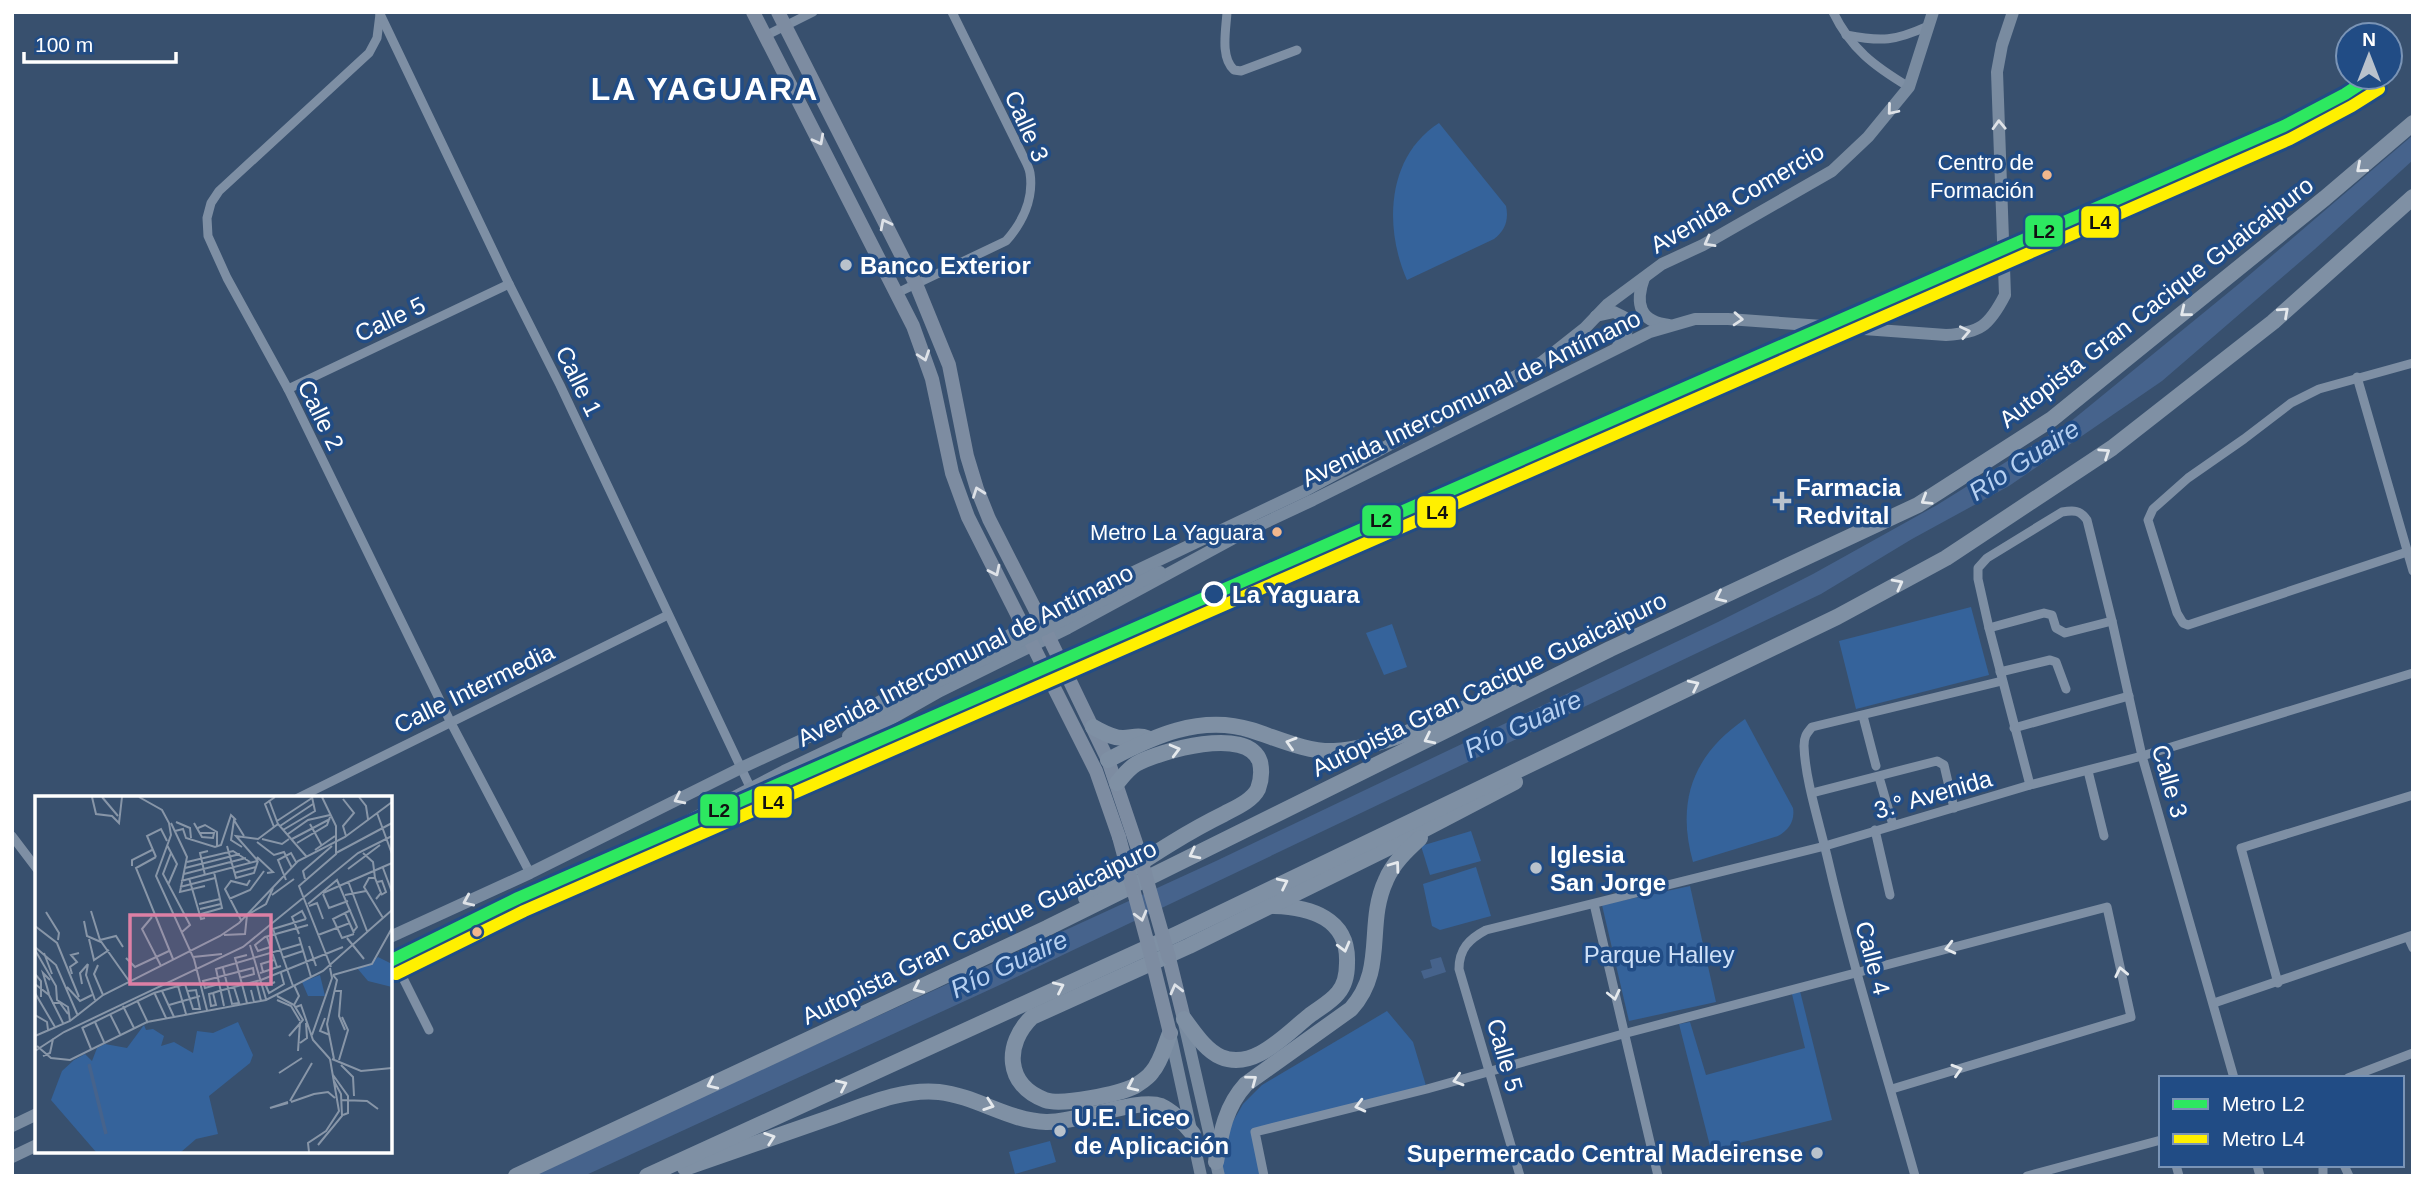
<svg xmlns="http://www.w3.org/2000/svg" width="2425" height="1188" font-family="Arial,sans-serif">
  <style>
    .green { fill: #35639b }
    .water { fill: #46638c }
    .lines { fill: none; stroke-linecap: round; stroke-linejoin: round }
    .street { stroke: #7e8fa4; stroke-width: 9 }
    .secondary { stroke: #798ba0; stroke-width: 12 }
    .primary { stroke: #7d8ca1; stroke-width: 14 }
    .highway { stroke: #7f90a4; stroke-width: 16 }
    .secondary-bridge { stroke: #798ba0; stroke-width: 12 }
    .primary-bridge { stroke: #7d8ca1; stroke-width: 14 }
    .metro-1-casing { stroke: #214c85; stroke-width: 18 }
    .metro-2-casing { stroke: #214c85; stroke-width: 18 }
    .metro-1 { stroke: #2de860; stroke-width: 12 }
    .metro-2 { stroke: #fff000; stroke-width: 12 }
    .oneway { stroke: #dee2e7 }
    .oneway2 { stroke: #dee2e8 }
    .oneway3 { stroke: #e5e9ed }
    .bus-dot { fill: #f1b78d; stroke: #214c85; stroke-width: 2.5 }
    .poi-dot { fill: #b9c2cc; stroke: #214c85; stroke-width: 2.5 }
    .stop-dot { fill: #214c85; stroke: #fff; stroke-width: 3.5 }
    .labels { text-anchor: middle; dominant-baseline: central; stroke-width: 7; stroke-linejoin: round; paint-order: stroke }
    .bus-label { font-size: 22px; fill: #fff; stroke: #214c85; text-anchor: end }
    .street-label { font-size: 24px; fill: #fff; stroke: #214c85 }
    .poi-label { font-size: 24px; font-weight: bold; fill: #fff; stroke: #214c85; text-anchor: start }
    .stop-label { font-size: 24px; font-weight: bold; fill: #fff; stroke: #214c85; text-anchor: start }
    .park-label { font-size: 24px; fill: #cee0f7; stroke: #214c85 }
    .water-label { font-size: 26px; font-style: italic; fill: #b6d0f1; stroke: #214c85 }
    .district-label { font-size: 32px; font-weight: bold; letter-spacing: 2px; fill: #fff; stroke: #214c85 }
    .inset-river { fill: none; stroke: #46638c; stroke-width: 3.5 }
    .inset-road { fill: none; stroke: #8896a8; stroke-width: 2 }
    .view { fill: #dd80a5; fill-opacity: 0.15; stroke: #dd80a5; stroke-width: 3.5 }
    .inset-edge { fill: none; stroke: #fff; stroke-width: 3.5 }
    .line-badge { stroke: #214c85; stroke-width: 2.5 }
    .pale-badge-label { font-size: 19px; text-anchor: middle; font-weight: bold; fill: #111 }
  </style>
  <rect width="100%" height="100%" fill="#38506e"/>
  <g class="green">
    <path d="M1439,123L1506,206C1509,220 1505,231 1494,239L1407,280C1384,228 1386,157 1439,123Z"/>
    <path d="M1971,607L1989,675L1856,709L1839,641Z"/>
    <path d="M1392,624L1407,667L1384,675L1366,633Z"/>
    <path d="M1745,719L1793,808C1795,821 1789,830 1778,836L1693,862C1676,801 1693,755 1745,719Z"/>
    <path d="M1471,831L1481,861L1430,875L1421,846Z"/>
    <path d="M1476,867L1491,916L1440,930L1432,926L1423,884Z"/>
    <path d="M1690,886L1716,1002L1629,1021L1602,905Z"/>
    <path d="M1799,987L1832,1120L1711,1150L1679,1024L1690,1022L1706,1075L1805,1048L1791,990Z"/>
    <path d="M1387,1011L1413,1042L1427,1089L1256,1132L1264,1176H1219L1231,1125L1243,1104L1262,1085Z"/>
    <path d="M1050,1141L1056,1162L1015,1174L1009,1152Z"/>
  </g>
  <g class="water">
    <path d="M2413,135V160L2315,249L2162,381L2009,486L1912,539L1821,594L1004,983L584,1176H529L1216,861L1718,622L1813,574L1937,505L2070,422L2240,283Z"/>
    <path d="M1441,957L1446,972L1424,979L1421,971L1432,968L1430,960Z"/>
  </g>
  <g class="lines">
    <g class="street">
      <path d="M1227,12C1226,30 1220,57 1234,70L1241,71L1297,50"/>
      <path d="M1833,12C1851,49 1874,66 1909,87"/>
      <path d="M380,14L377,38L369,53L219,191L211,203L207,218L208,236L227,278L288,389L450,721L530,873"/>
      <path d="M380,14L509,284L560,385L751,789"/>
      <path d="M1846,35C1882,42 1895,41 1928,26"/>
      <path d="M765,36L813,12"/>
      <path d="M897,293L1006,241C1022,223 1034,199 1030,173C1029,166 1024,159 1021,152L952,12"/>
      <path d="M2357,377L2413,571"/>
      <path d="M288,389L509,284"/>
      <path d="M2407,552L2188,625L2183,623L2177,613L2148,520L2153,509L2188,478L2244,439L2291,403L2319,389L2413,363"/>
      <path d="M1989,628L2044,613L2052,615L2056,628L2065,633L2112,621"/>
      <path d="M2000,672L2050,660L2056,662L2066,689"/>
      <path d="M1863,716L1876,766"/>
      <path d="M2014,728L2129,696"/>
      <path d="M2088,771L2104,836"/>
      <path d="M1879,777L1893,825"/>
      <path d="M2030,785L1989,628L1978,579V568L1987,558L2062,512C2074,510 2080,510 2087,520L2112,621L2142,756L2234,1078"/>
      <path d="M1812,793L1937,761L1944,765L1954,808"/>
      <path d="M298,798L668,615"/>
      <path d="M1875,830L1890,895"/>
      <path d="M12,836L37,869"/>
      <path d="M1594,904L1658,1176"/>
      <path d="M2408,937L2413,948"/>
      <path d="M390,952L429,1030"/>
      <path d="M2278,983L2241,848L2413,795"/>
      <path d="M2214,1003L2413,935"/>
      <path d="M2348,1078L2413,1053"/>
      <path d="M2176,1165L2179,1176"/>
      <path d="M2257,1165L2260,1176"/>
      <path d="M2344,1165L2349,1176"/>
      <path d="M1264,1176L1255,1132L1427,1089L1623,1034L2107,907L2131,1017L1892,1089"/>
      <path d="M1520,1176L1459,969C1459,949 1469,939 1486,930L1825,846L2030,785L2142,756L2413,673"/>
      <path d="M1915,1176C1885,1069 1852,964 1827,856C1819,822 1805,779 1804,746C1804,737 1806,734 1812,727L2002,681"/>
      <path d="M2027,1176L2161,1140"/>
      <path d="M2323,1176V1165"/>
    </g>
    <g class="secondary">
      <path d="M1644,278C1635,303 1639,322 1669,325"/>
      <path d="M1596,316L1614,312L1624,317C1630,329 1626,337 1618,346"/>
      <path d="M848,736L859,726L921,690"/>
      <path d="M390,937L530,873L741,768L828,728L1117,580L1306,490L1542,362L1585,328L1608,304L1662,264L1703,245L1832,171L1868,137L1909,87L1933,12"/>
      <path d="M390,963L592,871L784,771L873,729L940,691L1068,628L1245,532L1313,500L1650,332L1695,319H1728L1946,335C1980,333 1989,326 2005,295L1997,72L2002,45L2013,12"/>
      <path d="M1184,1023L1219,1176"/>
      <path d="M1170,1033L1201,1176"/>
      <path d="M12,1126L37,1114"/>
      <path d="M12,1157L37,1145"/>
    </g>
    <g class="primary">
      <path d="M753,12L913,326L932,379L952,473L968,517L1096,771L1119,837"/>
      <path d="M778,12L916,284L949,365L967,456L977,489L989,519L1040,619L1108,760L1138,849"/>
      <path d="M1169,958L1184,1019"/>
    </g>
    <g class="highway">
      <path d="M1093,727C1103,732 1112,738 1123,738C1132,738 1138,734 1147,738"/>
      <path d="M1108,760C1152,737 1200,714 1251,730C1277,738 1306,752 1334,751C1388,748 1459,710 1509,688"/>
      <path d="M1086,898C1132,869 1175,838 1224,814C1235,808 1252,801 1258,789C1261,781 1262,771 1260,762C1248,725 1160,751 1136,764C1128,769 1123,776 1117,783"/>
      <path d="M1184,1019C1194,1032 1205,1050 1221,1057C1254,1071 1286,1034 1309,1016C1318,1009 1331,1002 1338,993C1345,985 1347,973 1347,963C1349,918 1310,907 1274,906"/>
      <path d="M1170,1033C1165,1045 1161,1062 1152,1072C1148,1078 1141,1082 1135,1086C1119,1094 1062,1106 1045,1100C1005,1085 1004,1044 1032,1017L1189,946L1406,839L1515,782"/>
      <path d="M1216,1162C1221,1133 1225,1107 1246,1084L1351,1009C1387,969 1365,925 1386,880C1393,863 1407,850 1420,838"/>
      <path d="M685,1168C732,1152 779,1135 826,1119C861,1107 901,1088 939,1092C976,1096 1009,1121 1046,1122C1077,1123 1139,1097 1161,1106C1174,1112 1184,1123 1193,1134"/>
      <path d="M516,1176L1047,928L1610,649L1918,505L2052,419L2325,198L2413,123"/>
      <path d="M647,1176L1177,934L1837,617L1946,558L2112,448L2273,322L2413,197"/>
    </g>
    <path class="secondary-bridge" d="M921,690L1160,572"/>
    <g class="primary-bridge">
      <path d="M1119,837L1149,948L1170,1033"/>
      <path d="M1138,849L1169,958"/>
    </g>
    <g class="metro-1-casing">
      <path id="metro-1" d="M390,961L518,898L2284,126L2345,94L2371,77"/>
    </g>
    <g class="metro-2-casing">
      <path id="metro-2" d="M396,974L524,911L2290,139L2352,106L2379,89"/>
    </g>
    <use href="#metro-1" class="metro-1"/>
    <use href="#metro-2" class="metro-2"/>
  </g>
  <defs><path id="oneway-chevron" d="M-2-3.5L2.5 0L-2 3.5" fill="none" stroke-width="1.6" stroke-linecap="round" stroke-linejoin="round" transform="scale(1.75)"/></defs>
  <g class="oneway">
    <use href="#oneway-chevron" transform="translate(1892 110) rotate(130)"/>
    <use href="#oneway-chevron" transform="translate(1999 125) rotate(-92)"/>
    <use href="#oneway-chevron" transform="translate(1709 242) rotate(151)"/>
    <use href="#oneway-chevron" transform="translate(1738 319) rotate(4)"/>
    <use href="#oneway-chevron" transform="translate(1965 332) rotate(-12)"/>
    <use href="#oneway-chevron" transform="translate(679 799) rotate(154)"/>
    <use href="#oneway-chevron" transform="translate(468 901) rotate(156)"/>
  </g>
  <g class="oneway2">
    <use href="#oneway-chevron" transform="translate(819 140) rotate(62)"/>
    <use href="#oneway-chevron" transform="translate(885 224) rotate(-117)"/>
    <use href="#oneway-chevron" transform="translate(924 356) rotate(71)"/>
    <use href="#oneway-chevron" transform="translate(978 492) rotate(-110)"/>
    <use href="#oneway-chevron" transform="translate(995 571) rotate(64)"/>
    <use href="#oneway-chevron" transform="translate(1141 916) rotate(75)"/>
    <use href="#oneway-chevron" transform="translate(1176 989) rotate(-104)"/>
  </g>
  <g class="oneway3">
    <use href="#oneway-chevron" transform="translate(2361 168) rotate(139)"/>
    <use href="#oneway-chevron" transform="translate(2185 312) rotate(141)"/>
    <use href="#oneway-chevron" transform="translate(2284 312) rotate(-42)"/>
    <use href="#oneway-chevron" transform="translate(2105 453) rotate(-34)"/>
    <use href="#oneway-chevron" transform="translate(1926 500) rotate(148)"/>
    <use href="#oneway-chevron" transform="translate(1898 584) rotate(-28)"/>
    <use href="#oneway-chevron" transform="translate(1720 597) rotate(155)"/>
    <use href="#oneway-chevron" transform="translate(1694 685) rotate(-26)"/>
    <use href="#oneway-chevron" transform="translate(1429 739) rotate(154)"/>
    <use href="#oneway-chevron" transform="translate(1291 743) rotate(-163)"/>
    <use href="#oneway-chevron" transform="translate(1175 750) rotate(-15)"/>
    <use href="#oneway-chevron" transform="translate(1194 854) rotate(153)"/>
    <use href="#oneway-chevron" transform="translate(1395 866) rotate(-54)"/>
    <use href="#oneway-chevron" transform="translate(1283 883) rotate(-26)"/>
    <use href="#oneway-chevron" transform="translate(1344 947) rotate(75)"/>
    <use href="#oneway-chevron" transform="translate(1950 948) rotate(166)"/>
    <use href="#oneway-chevron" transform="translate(2121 972) rotate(-102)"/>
    <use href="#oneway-chevron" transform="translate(1059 987) rotate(-25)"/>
    <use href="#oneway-chevron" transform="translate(918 988) rotate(155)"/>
    <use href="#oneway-chevron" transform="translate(1614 995) rotate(77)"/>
    <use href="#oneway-chevron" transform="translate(1957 1070) rotate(-17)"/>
    <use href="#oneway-chevron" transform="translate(1252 1080) rotate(-37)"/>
    <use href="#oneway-chevron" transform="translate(1458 1080) rotate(164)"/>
    <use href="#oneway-chevron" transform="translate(712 1084) rotate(155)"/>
    <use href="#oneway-chevron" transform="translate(842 1085) rotate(-25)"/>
    <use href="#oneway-chevron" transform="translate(1132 1086) rotate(155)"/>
    <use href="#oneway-chevron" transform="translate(989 1105) rotate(19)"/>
    <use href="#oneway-chevron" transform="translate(1360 1106) rotate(166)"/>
    <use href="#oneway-chevron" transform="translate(770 1138) rotate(-19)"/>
  </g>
  <g class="bus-dot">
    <circle cx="2047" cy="175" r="6"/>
    <circle cx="1277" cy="532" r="6"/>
    <circle cx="477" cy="932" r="6"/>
  </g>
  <g class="poi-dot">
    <circle cx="846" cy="265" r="7"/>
    <path d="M1778.5 490.5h7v7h7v7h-7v7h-7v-7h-7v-7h7z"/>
    <circle cx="1536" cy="868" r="7"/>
    <circle cx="1060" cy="1131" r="7"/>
    <circle cx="1817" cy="1153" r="7"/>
  </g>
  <circle class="stop-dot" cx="1214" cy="594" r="11"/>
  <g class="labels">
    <g class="bus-label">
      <text x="2034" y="162">Centro de<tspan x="2034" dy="28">Formación</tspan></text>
      <text x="1264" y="532">Metro La Yaguara</text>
    </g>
    <g class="street-label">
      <text transform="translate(1027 126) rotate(66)">Calle 3</text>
      <text transform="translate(1737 198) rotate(-30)">Avenida Comercio</text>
      <text transform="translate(2156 302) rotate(-38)">Autopista Gran Cacique Guaicaipuro</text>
      <text transform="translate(390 319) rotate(-25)">Calle 5</text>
      <text transform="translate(579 381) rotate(64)">Calle 1</text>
      <text transform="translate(1471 398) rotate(-26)">Avenida Intercomunal de Antímano</text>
      <text transform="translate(321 415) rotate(64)">Calle 2</text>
      <text transform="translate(965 655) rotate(-27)">Avenida Intercomunal de Antímano</text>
      <text transform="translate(1489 684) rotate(-26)">Autopista Gran Cacique Guaicaipuro</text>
      <text transform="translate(474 688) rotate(-26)">Calle Intermedia</text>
      <text transform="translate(2170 781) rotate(74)">Calle 3</text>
      <text transform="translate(1933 794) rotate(-16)">3.° Avenida</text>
      <text transform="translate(979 932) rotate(-26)">Autopista Gran Cacique Guaicaipuro</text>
      <text transform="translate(1873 958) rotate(75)">Calle 4</text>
      <text transform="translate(1505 1055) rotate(74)">Calle 5</text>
    </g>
    <g class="poi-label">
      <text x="860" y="265">Banco Exterior</text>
      <text x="1796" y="487">Farmacia<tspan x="1796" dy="28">Redvital</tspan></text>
      <text x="1550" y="854">Iglesia<tspan x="1550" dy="28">San Jorge</tspan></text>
      <text x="1074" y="1117">U.E. Liceo<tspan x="1074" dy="28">de Aplicación</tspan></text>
      <text x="1803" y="1153" text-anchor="end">Supermercado Central Madeirense</text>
    </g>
    <g class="stop-label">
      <text x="1232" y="594">La Yaguara</text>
    </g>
    <g class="park-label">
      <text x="1659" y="954">Parque Halley</text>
    </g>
    <g class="water-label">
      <text transform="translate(2024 460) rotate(-33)">Río Guaire</text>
      <text transform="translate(1523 724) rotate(-25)">Río Guaire</text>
      <text transform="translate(1009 964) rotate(-25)">Río Guaire</text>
    </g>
    <g class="district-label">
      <text x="705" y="89">LA YAGUARA</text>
    </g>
  </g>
  <g transform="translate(35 796)">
    <rect width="357" height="357" fill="#38506e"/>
    <path d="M343,161L357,168V191L333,185L322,172L334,169ZM285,179L290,200H273L267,186ZM203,226L218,259L215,267L174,300L183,338L161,343L146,356H61L16,304L27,275L39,264L50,258L57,265L62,252L70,248L92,252L109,229L111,234L118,233L129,240L126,250L139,246L158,257L162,235L178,237Z" fill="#35639b"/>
    <path class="inset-river" d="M54,268L71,338"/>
    <path class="inset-road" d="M57,1L61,18L77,20L84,27L87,1M67,1L83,20M104,1L127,14L134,27L136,39L121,80L159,163L172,214M287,1L301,30V58L264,90L296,171M324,1L331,10L333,23M308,3L319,17L308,30L311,40M234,4L243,28L271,60M342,17L357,58M242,25L277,2M141,26L155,32L156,42M136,27L152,61L145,96L170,90M159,27L167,41L178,42L179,37H165M275,28L287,50M245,30L278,8M239,31L230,8L240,1M163,32L170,29L182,36V50M248,34L280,15L277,1M140,35L148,33L151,42L180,51L186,49L196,19L201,24M253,38L273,24L295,19M227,43L247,48L254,43M257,43L295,23M222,46L239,59L249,56L257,72M262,47L292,29L295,21M132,49L142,68L133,89M192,50L201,82L219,77L223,65M207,51L196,44L199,24L209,40M280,54L300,40M136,57L128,78L155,129L147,136M301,57L357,27M328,57L338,66L340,82M121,61L101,72L138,163M121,61L112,40L126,33L132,45M222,61L238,76L232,77M223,65L201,40L223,43L243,28M152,66L198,55L215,66M97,70V64L117,54M150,72L205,58M348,72L357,96M313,73L345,49M199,77L221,71M149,78L211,62M170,79L165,57L173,55M154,82L166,123L170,122M270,83L268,75L297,50M251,84L243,64L256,57L261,66M146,85L222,65M313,85L332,135M342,86L347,85L351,96L346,99M145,91L180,82M288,97L357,67M288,98L294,112L313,105M237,99L259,83M310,99L331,95M194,103L215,94L229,75M341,103L346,97L340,82H334L329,91L348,122M164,108L185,103M273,108L302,84L322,131L318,136M274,110L282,107L288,123M165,113L186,108M316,114L298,123L307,142L319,138M56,115L65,144L94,185M11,116L24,137L23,144M310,117L319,137M166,118L187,112L179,76M117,121L107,133L126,170M206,124L190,93L196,85L212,89L215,84M49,125L52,140L66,146M0,130L22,147L44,201M264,138L257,121L267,115L271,123M189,139L210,138L212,119L231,108L238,92M283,139L315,127M232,141L242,171M264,141L276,181M312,142L329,163M54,143L59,164L74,154M65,144L81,140L88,151M215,149L231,203M274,150L281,170M0,151L21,169L43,220M235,151L223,155L220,149L230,141L273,129M0,154L21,190L22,204L33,211L35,225M9,157L17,178M212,159L200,162L212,207M158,161L187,158M91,162L100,171L134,155M247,162L268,155M53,168L51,179L60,204M63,169L59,178L68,199M188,172L197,208L204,207L199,191M228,176L226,168L239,164M225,177L246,170M0,178L6,185V201M37,178L35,171L42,166L36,159L44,157M298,179L302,184L292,228L299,263M298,179L337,168L357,132M240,186L231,190L234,197L249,188L246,177M0,188L14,199L28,227M47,188L45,177L53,168M184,188L170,192L168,185L218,172L219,178L205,182M143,190L151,218M258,190L238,133L271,123M32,191L45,205L57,199M216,194L219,206L226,205L221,185M127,195L139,221M300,195H306L304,220L310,234M119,196L131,222M0,197L20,231M178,197L181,209L176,210L174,198L178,197L184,195L226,184L308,151M14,198L8,177L15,184M242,200L259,209L268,224L254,240M102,204L113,227M242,204L256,210L265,225M17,207H25L33,218M134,209L165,200M259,209L264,200L259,189M88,210L99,232M189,210L181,173L266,148M261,211L266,209L278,244L295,263M75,218L85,238M0,219L12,226L13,234M290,222L285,235L295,239M60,226L69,246M47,231L56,253M47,232L119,197L150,188L158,213H165L161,194L153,195M277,239L297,182L295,172M0,240L35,225L68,199L185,140L204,127L263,65L310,41L357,6M265,247L272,242L271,227M2,250L16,262L35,264L112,226L231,204L288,175L357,114M0,255L29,236L208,151L323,57L357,40M263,255L265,226M8,260L15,257L18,243M297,263L326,275L357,272M304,264L313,234L307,221M306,269L318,281L319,300M244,277L267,262M298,279L313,300V317L308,319M307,304L332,305L343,313M255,305L277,267M253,306L235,312L253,307M256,306L279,298L293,296L300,302M283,349L307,320L306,298L299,285M274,356L273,347L291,335L304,315L295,263"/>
    <path class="view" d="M95,119H236V188H95Z"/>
    <rect width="357" height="357" class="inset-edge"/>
  </g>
  <g class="line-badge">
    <rect x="2080" y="205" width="40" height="34" rx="7" fill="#fff000"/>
    <rect x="2024" y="214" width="40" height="34" rx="7" fill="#2de860"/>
    <rect x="1416" y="495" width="41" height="34" rx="7" fill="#fff000"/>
    <rect x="1361" y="504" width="41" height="33" rx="7" fill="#2de860"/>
    <rect x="753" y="785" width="40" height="34" rx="7" fill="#fff000"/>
    <rect x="699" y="793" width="40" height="34" rx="7" fill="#2de860"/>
  </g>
  <g class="pale-badge-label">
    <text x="2100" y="229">L4</text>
    <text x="2044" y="238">L2</text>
    <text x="1437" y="519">L4</text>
    <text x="1381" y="527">L2</text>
    <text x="773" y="809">L4</text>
    <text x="719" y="817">L2</text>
  </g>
  <rect width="2425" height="1188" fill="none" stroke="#ffffff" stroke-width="28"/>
  <rect x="2159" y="1076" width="245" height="91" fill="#214c85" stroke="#7a94b6" stroke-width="2"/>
  <rect x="2173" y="1099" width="35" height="10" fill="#2de860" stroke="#7a94b6" stroke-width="2"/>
  <text x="2222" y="1111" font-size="21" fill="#ffffff">Metro L2</text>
  <rect x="2173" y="1134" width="35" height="10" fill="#fff000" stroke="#7a94b6" stroke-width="2"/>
  <text x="2222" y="1146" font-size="21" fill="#ffffff">Metro L4</text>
  <g transform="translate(2369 56)"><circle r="33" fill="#214c85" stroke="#7a94b6" stroke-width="2"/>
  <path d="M0-5L12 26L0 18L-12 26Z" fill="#b9c2cc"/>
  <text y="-10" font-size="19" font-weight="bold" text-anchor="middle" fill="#ffffff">N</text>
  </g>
  <path d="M24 52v10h152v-10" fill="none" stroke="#ffffff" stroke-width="3.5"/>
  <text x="35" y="52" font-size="21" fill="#ffffff" stroke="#214c85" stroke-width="5" paint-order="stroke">100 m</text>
</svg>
